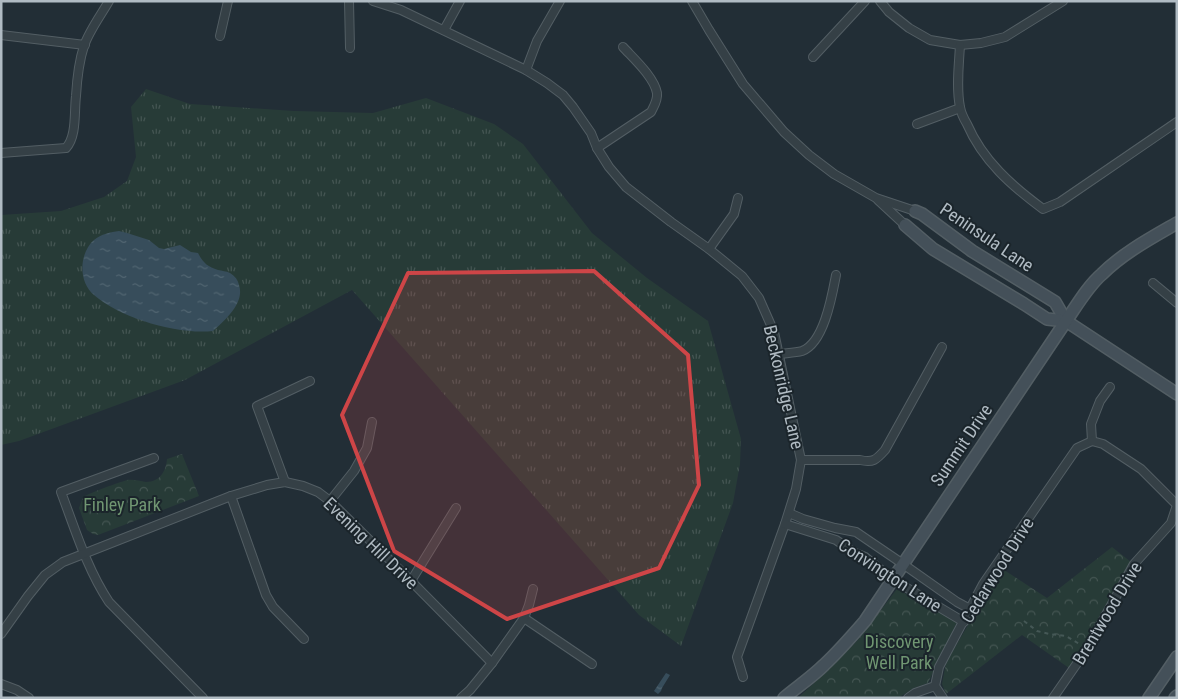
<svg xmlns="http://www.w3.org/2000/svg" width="1178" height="699" font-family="'Roboto Condensed',sans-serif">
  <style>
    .grass { fill: url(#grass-tufts) }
    .park { fill: url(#park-crowns) }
    .water { fill: url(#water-ripples) }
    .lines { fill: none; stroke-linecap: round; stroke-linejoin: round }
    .street-casing { stroke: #535e64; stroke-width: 10 }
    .secondary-casing { stroke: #535e64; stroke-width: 14 }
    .path { stroke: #455856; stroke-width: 2; stroke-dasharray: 4 4; stroke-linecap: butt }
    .street { stroke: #354046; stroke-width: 8 }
    .secondary { stroke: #445059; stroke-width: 11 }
    .marked { fill: #ce4547; fill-opacity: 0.2; stroke: #ce4547; stroke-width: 4; stroke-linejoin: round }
    .labels { text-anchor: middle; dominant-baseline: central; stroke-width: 4; stroke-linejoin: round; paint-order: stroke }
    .street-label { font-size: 18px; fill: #b0bbc3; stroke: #1b252b }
    .park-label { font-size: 18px; fill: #709672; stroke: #1b252b }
  </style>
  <defs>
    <pattern id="grass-tufts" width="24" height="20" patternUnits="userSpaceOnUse" patternTransform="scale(1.25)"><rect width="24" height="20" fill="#273b37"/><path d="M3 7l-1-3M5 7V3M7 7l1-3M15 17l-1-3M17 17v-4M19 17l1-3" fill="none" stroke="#445552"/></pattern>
    <pattern id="park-crowns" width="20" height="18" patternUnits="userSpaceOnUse" patternTransform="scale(1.25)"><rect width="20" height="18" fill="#273b37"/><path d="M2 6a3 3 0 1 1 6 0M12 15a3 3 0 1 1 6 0" fill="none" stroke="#445552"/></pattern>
    <pattern id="water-ripples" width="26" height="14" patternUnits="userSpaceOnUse" patternTransform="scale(1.25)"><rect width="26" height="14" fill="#374d5b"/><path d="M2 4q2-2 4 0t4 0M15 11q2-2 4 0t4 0" fill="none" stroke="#516571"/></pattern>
  </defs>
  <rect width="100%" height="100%" fill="#222e36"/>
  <path class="grass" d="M146,89L190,104L294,111L373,113L426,98L494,124L523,144L592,233L647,278L708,321L741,439L740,464L733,503L681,646L639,615L352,290L185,380L19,441L1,445V215L61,211L104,197L127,181L136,157L131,107Z"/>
  <g class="park">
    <path d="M182,454L199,496L98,535L93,534L87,530L79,508L83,497C92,492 117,483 127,480C133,479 140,481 146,482C160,482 166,471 167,459Z"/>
    <path d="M1112,547L1131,562L1115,588L1098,621L1069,668L1022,635L946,694L942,684L946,663L1001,568L1047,598Z"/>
    <path d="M897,589L957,622L928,683L914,688L898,698H798L825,673L857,641Z"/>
  </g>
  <g class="water">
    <path d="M119,231L127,233L149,240L159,248L164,249L180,245L191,252L198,253C203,263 208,267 218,270C222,271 226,271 230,273C235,276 238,280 239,285C245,303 225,320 213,331C178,335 120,318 94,295C78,282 79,253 94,240C101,234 111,232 119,231Z"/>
    <path d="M666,673L670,675L662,688L661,691L658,694L654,691Z"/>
  </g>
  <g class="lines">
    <g class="street-casing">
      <g id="street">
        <path d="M349,1L350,48"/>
        <path d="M373,1L401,10L526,70L547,83L563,95L573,107L591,133L597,148L609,167L626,187L671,222L709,249L742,276L759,298L774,332L801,460L796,489L785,524L737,657L743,677"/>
        <path d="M692,1L709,30L743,84L784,132L809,155L834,174L876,198L915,211"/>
        <path d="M880,1L889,12L909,28L930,40L960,45L981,43L1005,37L1063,1"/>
        <path d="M444,30L460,1"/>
        <path d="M1,35L85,45"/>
        <path d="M220,36L228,1"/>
        <path d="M960,45C959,65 956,87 960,107C961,113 964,119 967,124C983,161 1012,186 1043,209L1060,202L1177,122"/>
        <path d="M813,57L865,1"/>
        <path d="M526,70L537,41L560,1"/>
        <path d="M917,124L960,108"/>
        <path d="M597,148L651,112C654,106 658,100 657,93C654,77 634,59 623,47"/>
        <path d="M1,153L66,148C77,136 74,112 76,96C77,79 79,61 84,46C89,31 101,15 109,1"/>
        <path d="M878,200L905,225"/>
        <path d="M709,249L734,214L738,198"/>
        <path d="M1153,283L1177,303"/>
        <path d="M779,354C786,353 795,353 802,351C824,343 832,296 836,275"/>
        <path d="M1092,441L1091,424L1100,401L1110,387"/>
        <path d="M154,458L61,492C75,529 87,569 109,602L203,698"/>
        <path d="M801,460H860C873,463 876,460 885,450L942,347"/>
        <path d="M285,482L257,406L310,381"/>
        <path d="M231,496L266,595L273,607L304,639"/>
        <path d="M330,501L354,471L367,448L372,422"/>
        <path d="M789,513L803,519L835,528L856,532L903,564L957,602L970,609"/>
        <path d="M785,524L836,540L855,553L865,557L892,579L964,622"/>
        <path d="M411,581L456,508"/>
        <path d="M524,618L592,664"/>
        <path d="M1,634L28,596L45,575L63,562L231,496L267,485L285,482L303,486L318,492L330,501L411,581L492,663"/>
        <path d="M1,684L17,690L29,698"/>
        <path d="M935,686L943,698"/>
        <path d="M461,698L470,690L492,663L524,618L529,605L533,589"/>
        <path d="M908,698L915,693L935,686L939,667L983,584L1077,448L1092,441"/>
        <path d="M1053,698L1087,649L1134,564L1171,523L1177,505L1141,469L1103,444L1092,441"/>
      </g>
    </g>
    <g class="secondary-casing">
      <g id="secondary">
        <path d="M915,211L922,214L972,251L1055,302L1066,321L1177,394"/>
        <path d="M905,225L933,249L1024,304L1047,319L1066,321"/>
        <path d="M784,698C797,687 812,677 824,665C839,651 852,636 865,621L1066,321C1077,305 1088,286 1102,274C1123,253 1151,238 1177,223"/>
        <path d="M1149,698L1177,657"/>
        <path d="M1175,698L1177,696"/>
      </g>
    </g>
    <path class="path" d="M1024,621L1037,631L1049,634L1066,636L1081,645"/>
    <use href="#street" class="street"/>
    <use href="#secondary" class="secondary"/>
  </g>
  <path class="marked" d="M594,271L688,355L699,485L659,568L507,619L394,551L342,415L408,273Z"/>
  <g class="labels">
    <g class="street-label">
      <text transform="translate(987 237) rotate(34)">Peninsula Lane</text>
      <text transform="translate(784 387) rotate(77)">Beckonridge Lane</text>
      <text transform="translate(961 445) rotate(-56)">Summit Drive</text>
      <text transform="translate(371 543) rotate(44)">Evening Hill Drive</text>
      <text transform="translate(997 570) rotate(-58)">Cedarwood Drive</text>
      <text transform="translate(890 575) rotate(33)">Convington Lane</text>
      <text transform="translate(1107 613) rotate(-59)">Brentwood Drive</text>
    </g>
    <g class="park-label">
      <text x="122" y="504">Finley Park</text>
      <text x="899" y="641">Discovery<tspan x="899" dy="21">Well Park</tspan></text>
    </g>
  </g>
  <rect width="1178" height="699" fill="none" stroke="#b0bbc3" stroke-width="5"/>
</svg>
